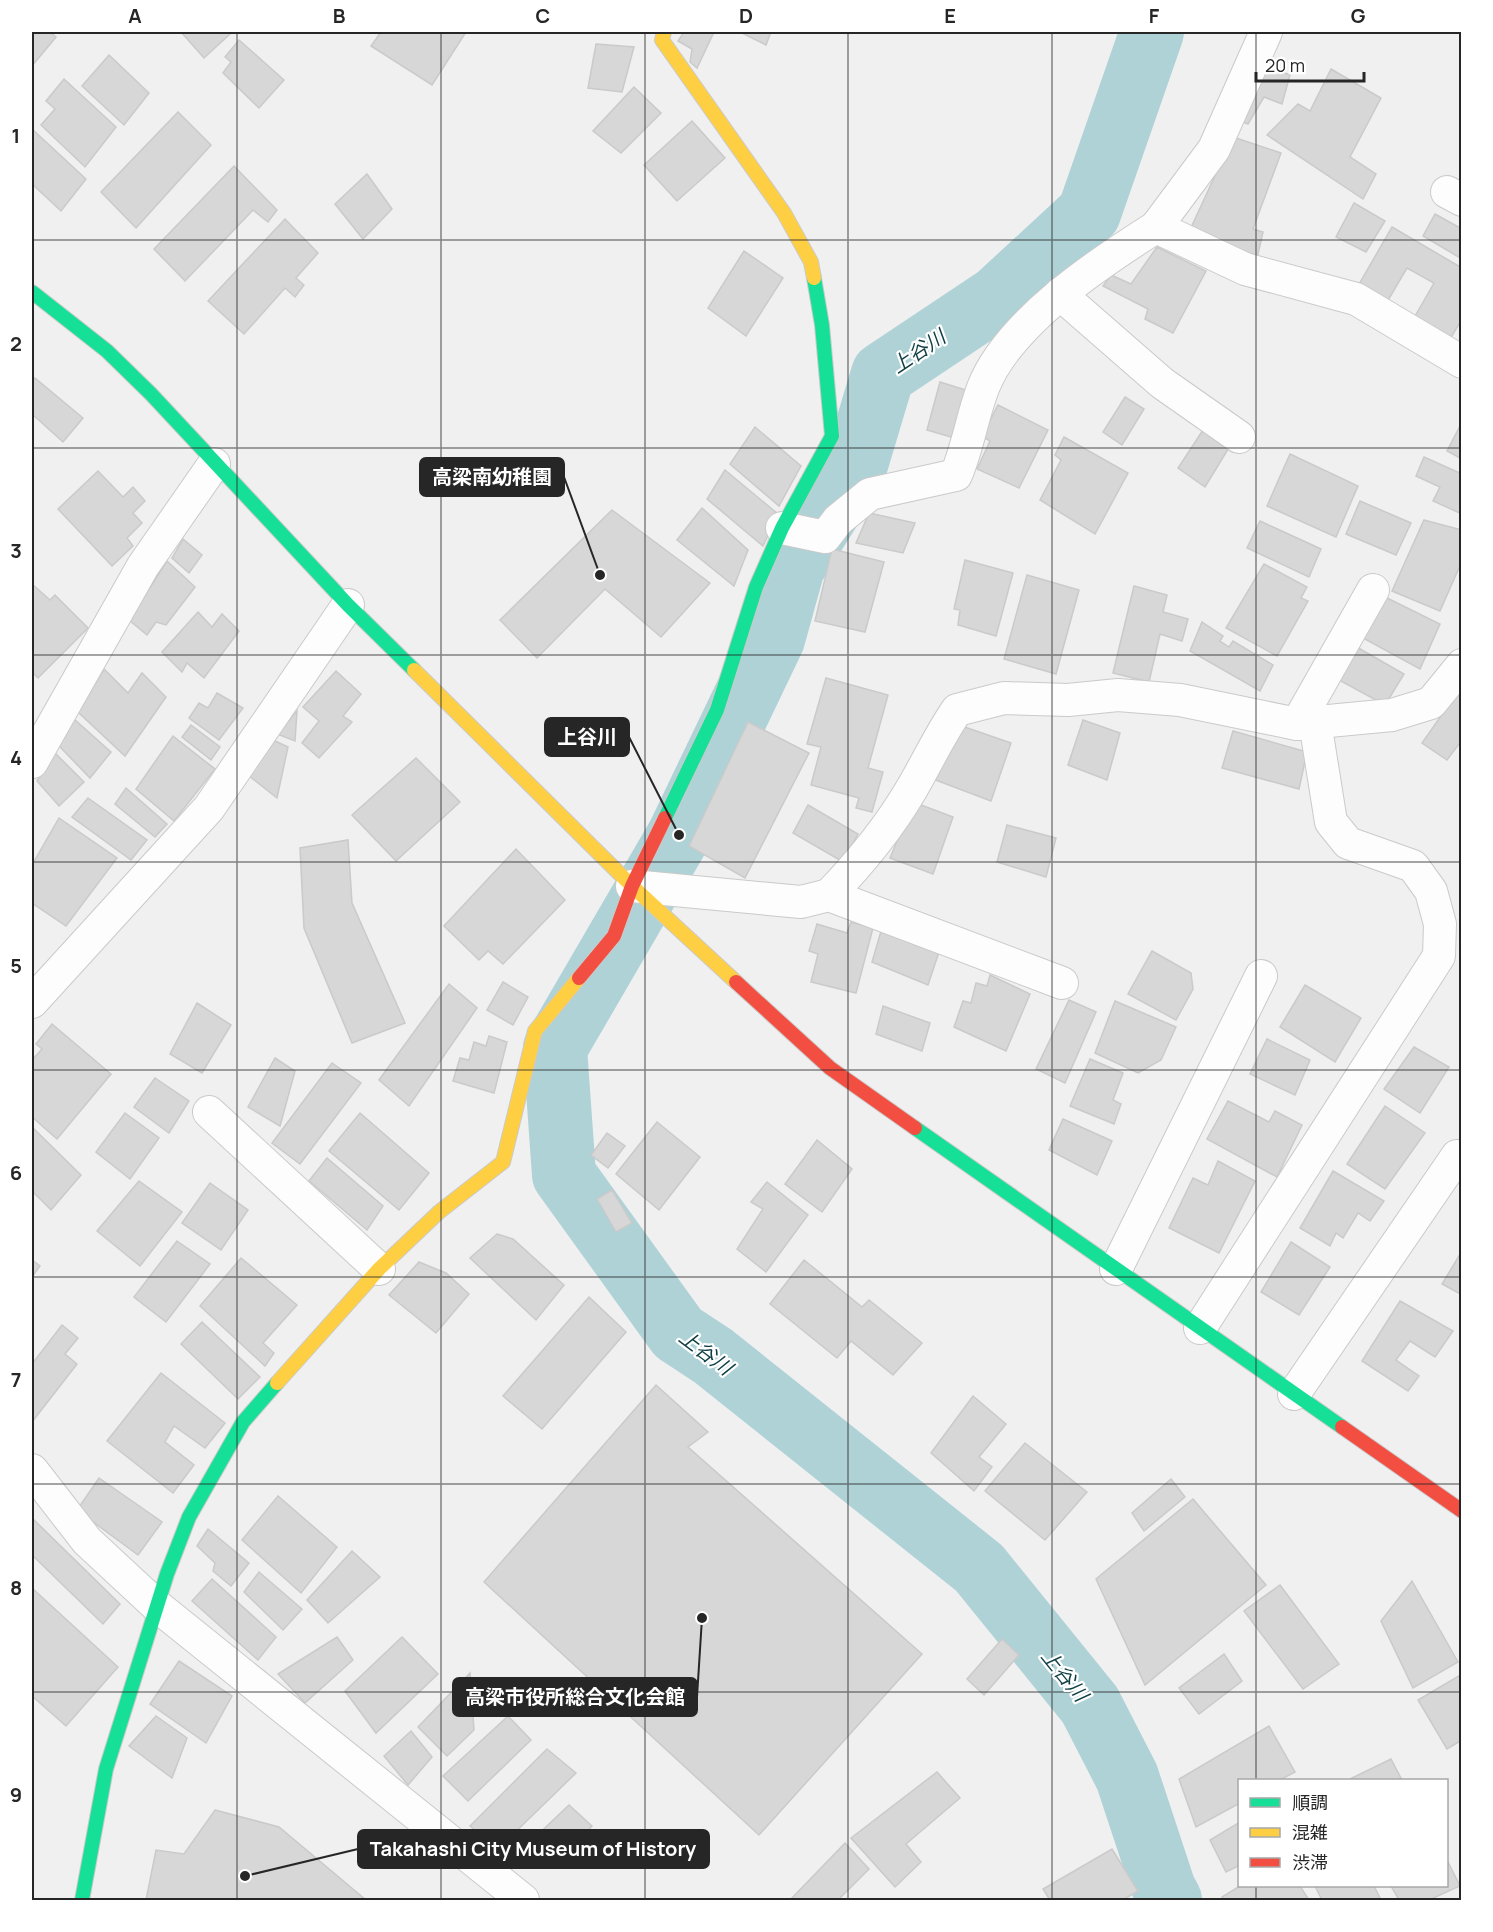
<svg xmlns="http://www.w3.org/2000/svg" width="1493" height="1932" font-family="Manrope,'Noto Sans JP',sans-serif">
  <style>
    .lines { fill: none; stroke-linecap: round; stroke-linejoin: round }
    .river { stroke: #afd2d7; stroke-width: 64 }
    .building { fill: #d7d7d7; stroke: #cacaca; stroke-width: 1.5 }
    .street-casing { stroke: #cacaca; stroke-width: 34 }
    .fast-casing { stroke: #cacaca; stroke-width: 16 }
    .slow-casing { stroke: #cacaca; stroke-width: 16 }
    .jam-casing { stroke: #cacaca; stroke-width: 16 }
    .street { stroke: #fdfdfd; stroke-width: 32 }
    .fast { stroke: #16e098; stroke-width: 14 }
    .slow { stroke: #ffcf43; stroke-width: 14 }
    .jam { stroke: #f24e42; stroke-width: 14 }
    .grid { fill: none; stroke: #262626; stroke-width: 1.5; stroke-opacity: 0.55 }
    .labels { text-anchor: middle; dominant-baseline: central; stroke-width: 4.5; stroke-linejoin: round; paint-order: stroke }
    .water-label { font-size: 20px; font-style: italic; fill: #0e3e43; stroke: #fff }
    .leader { fill: none; stroke: #262626; stroke-width: 2 }
    .callout-dot { fill: #262626; stroke: #fff; stroke-width: 2 }
    .callout { fill: #262626; stroke: #262626; stroke-width: 2 }
    .callout-label { font-size: 20px; text-anchor: middle; font-weight: bold; fill: #fff }
    .neatline { fill: none; stroke: #262626; stroke-width: 2 }
    .grid-label { font-size: 20px; text-anchor: middle; font-weight: bold; fill: #262626 }
  </style>
  <rect width="100%" height="100%" fill="#f0f0f0"/>
  <g class="lines">
    <path class="river" d="M1152,32L1089,213L997,298L883,374L854,471L793,567L773,639L679,835L555,1048L564,1175L678,1333L713,1356L979,1568L1090,1705L1127,1777L1164,1889L1170,1900"/>
  </g>
  <g class="building">
    <path d="M32,32H50L56,37L32,66Z"/>
    <path d="M181,32H228L230,34L204,58Z"/>
    <path d="M381,32H466L432,85L371,46Z"/>
    <path d="M684,32H714L697,68L690,62L692,49L678,41Z"/>
    <path d="M740,32H771L766,45Z"/>
    <path d="M239,40L284,80L259,108L223,73L231,62L225,57Z"/>
    <path d="M596,44L634,47L622,92L588,88Z"/>
    <path d="M109,55L149,93L124,125L82,86Z"/>
    <path d="M1265,65L1290,75L1282,104L1264,97L1248,124L1238,120Z"/>
    <path d="M1331,69L1381,98L1350,157L1376,174L1363,199L1267,135L1298,104L1310,111Z"/>
    <path d="M64,79L116,127L85,167L41,125L55,109L46,101Z"/>
    <path d="M634,87L661,113L621,153L593,131Z"/>
    <path d="M178,112L211,145L136,228L101,192Z"/>
    <path d="M692,121L725,158L677,201L644,165Z"/>
    <path d="M32,129L86,179L61,211L32,184Z"/>
    <path d="M1233,137L1281,153L1253,229L1263,232L1256,263L1189,232Z"/>
    <path d="M234,166L277,210L268,222L253,210L185,281L154,249Z"/>
    <path d="M367,174L392,209L363,239L335,204Z"/>
    <path d="M1354,203L1385,221L1366,252L1336,237Z"/>
    <path d="M1435,214L1462,229V259L1423,236Z"/>
    <path d="M285,219L318,253L296,278L304,285L295,297L285,288L244,334L208,301Z"/>
    <path d="M1392,227L1462,268V319L1449,341L1414,318L1434,283L1407,268L1387,302L1358,286Z"/>
    <path d="M1157,247L1206,271L1173,333L1145,319L1148,309L1103,286L1111,275L1131,284Z"/>
    <path d="M744,251L783,278L746,336L708,308Z"/>
    <path d="M35,378L83,418L63,442L32,414V382Z"/>
    <path d="M940,382L972,392L958,439L927,430Z"/>
    <path d="M1125,397L1144,409L1122,445L1103,432Z"/>
    <path d="M998,405L1048,430L1019,488L977,469L990,441L982,436Z"/>
    <path d="M1462,422V459L1447,451Z"/>
    <path d="M755,427L801,466L779,506L730,464Z"/>
    <path d="M1203,430L1230,446L1205,487L1178,468Z"/>
    <path d="M1064,437L1128,473L1095,534L1040,500L1061,460L1055,455Z"/>
    <path d="M1290,454L1358,486L1336,537L1267,506Z"/>
    <path d="M1424,457L1462,474V514L1433,501L1440,487L1416,476Z"/>
    <path d="M725,470L778,514L763,546L707,499Z"/>
    <path d="M98,471L123,497L133,487L145,501L133,513L142,523L127,538L133,546L112,566L58,509Z"/>
    <path d="M1360,501L1411,523L1396,555L1346,534Z"/>
    <path d="M702,508L748,550L734,586L677,540Z"/>
    <path d="M612,510L710,583L661,637L605,589L537,658L500,620Z"/>
    <path d="M869,513L915,523L903,553L856,543Z"/>
    <path d="M1424,520L1462,530V561L1440,611L1392,591Z"/>
    <path d="M1260,521L1321,549L1309,577L1247,548Z"/>
    <path d="M183,539L202,555L189,573L172,558Z"/>
    <path d="M832,549L884,562L865,632L815,621Z"/>
    <path d="M965,560L1013,573L996,636L958,625L960,610L954,609Z"/>
    <path d="M167,561L195,587L166,625L156,622L147,635L129,620Z"/>
    <path d="M1264,564L1307,587L1301,598L1308,601L1277,656L1226,628Z"/>
    <path d="M1027,575L1079,590L1056,674L1004,659Z"/>
    <path d="M32,584L50,600L55,595L88,628L38,678L32,672Z"/>
    <path d="M1134,586L1167,595L1163,612L1188,619L1182,641L1160,634L1149,682L1113,673Z"/>
    <path d="M1381,595L1440,624L1420,669L1361,637Z"/>
    <path d="M198,612L212,627L222,614L239,631L204,678L187,663L182,672L162,652Z"/>
    <path d="M1202,622L1223,636L1220,641L1229,647L1233,641L1273,665L1260,691L1190,651Z"/>
    <path d="M1355,646L1404,674L1385,705L1337,679Z"/>
    <path d="M104,669L128,693L142,673L166,697L125,756L78,712Z"/>
    <path d="M336,671L361,694L343,716L352,722L319,758L302,743L319,721L303,707Z"/>
    <path d="M826,678L888,695L868,768L883,772L872,812L856,808L859,798L811,785L821,747L807,744Z"/>
    <path d="M1462,686V740L1447,760L1422,743Z"/>
    <path d="M217,693L243,708L219,740L189,718L199,703L208,708Z"/>
    <path d="M297,711L295,741L277,734Z"/>
    <path d="M74,719L111,752L90,778L59,746Z"/>
    <path d="M1083,720L1120,733L1107,780L1068,765Z"/>
    <path d="M748,722L809,753L745,878L689,846Z"/>
    <path d="M956,724L1011,743L991,801L933,779Z"/>
    <path d="M191,725L220,747L211,760L182,737Z"/>
    <path d="M1233,731L1307,752L1299,789L1222,768Z"/>
    <path d="M173,736L215,769L174,821L136,789Z"/>
    <path d="M273,740L288,747L277,798L248,775Z"/>
    <path d="M55,753L84,782L59,806L37,781Z"/>
    <path d="M416,758L460,802L396,861L352,815Z"/>
    <path d="M126,788L167,824L155,837L115,804Z"/>
    <path d="M88,798L147,840L131,860L72,817Z"/>
    <path d="M913,802L953,817L933,874L890,858Z"/>
    <path d="M808,805L858,834L843,862L793,833Z"/>
    <path d="M59,818L117,858L66,926L32,903V865Z"/>
    <path d="M1007,825L1056,838L1046,877L997,862Z"/>
    <path d="M348,840L352,903L405,1023L352,1043L304,928L300,848Z"/>
    <path d="M516,849L565,900L503,964L488,951L479,960L444,926Z"/>
    <path d="M851,922L873,928L856,993L811,982L818,954L809,951L817,924L847,933Z"/>
    <path d="M882,928L940,949L928,985L872,962Z"/>
    <path d="M1152,951L1191,973L1193,989L1176,1020L1128,994Z"/>
    <path d="M990,975L1030,994L1006,1051L954,1027L963,1001L971,1003L976,983L987,986Z"/>
    <path d="M503,982L528,997L513,1025L487,1010Z"/>
    <path d="M449,984L477,1008L409,1106L379,1080Z"/>
    <path d="M1305,985L1361,1018L1335,1062L1280,1027Z"/>
    <path d="M1069,1000L1096,1012L1065,1083L1036,1069Z"/>
    <path d="M1115,1001L1176,1027L1161,1060L1138,1073L1095,1053Z"/>
    <path d="M197,1003L231,1025L202,1073L170,1054Z"/>
    <path d="M883,1006L930,1023L922,1051L876,1034Z"/>
    <path d="M52,1024L111,1074L57,1139L32,1117V1060L42,1049L36,1044Z"/>
    <path d="M489,1036L507,1042L494,1093L453,1081L460,1058L469,1060L474,1042L486,1046Z"/>
    <path d="M1267,1039L1310,1060L1295,1095L1250,1074Z"/>
    <path d="M1414,1047L1449,1067L1420,1113L1384,1089Z"/>
    <path d="M275,1058L295,1071L280,1126L248,1107Z"/>
    <path d="M1090,1059L1123,1073L1113,1100L1121,1104L1114,1124L1070,1106Z"/>
    <path d="M332,1063L361,1083L300,1164L272,1143Z"/>
    <path d="M155,1078L189,1101L169,1133L134,1107Z"/>
    <path d="M1228,1101L1269,1122L1275,1111L1302,1125L1277,1177L1207,1139Z"/>
    <path d="M1385,1106L1425,1133L1385,1189L1347,1164Z"/>
    <path d="M125,1113L159,1138L130,1179L96,1152Z"/>
    <path d="M360,1113L429,1173L399,1210L329,1151Z"/>
    <path d="M1063,1119L1112,1141L1097,1175L1049,1150Z"/>
    <path d="M657,1122L700,1157L659,1210L616,1174Z"/>
    <path d="M32,1127L81,1175L51,1210L32,1191Z"/>
    <path d="M607,1133L625,1146L608,1168L591,1155Z"/>
    <path d="M817,1140L852,1169L822,1212L785,1184Z"/>
    <path d="M327,1158L383,1206L367,1230L309,1181Z"/>
    <path d="M1218,1161L1255,1181L1219,1253L1169,1228L1193,1178L1208,1185Z"/>
    <path d="M1333,1171L1384,1201L1370,1221L1358,1213L1343,1238L1336,1233L1330,1246L1300,1228Z"/>
    <path d="M139,1181L182,1212L140,1266L97,1231Z"/>
    <path d="M767,1182L808,1215L766,1272L737,1249L763,1209L751,1202Z"/>
    <path d="M210,1183L248,1210L221,1250L182,1223Z"/>
    <path d="M612,1190L632,1223L616,1232L597,1199Z"/>
    <path d="M497,1234L513,1239L564,1285L536,1320L470,1258Z"/>
    <path d="M177,1241L210,1264L166,1322L134,1297Z"/>
    <path d="M1291,1242L1330,1267L1299,1315L1261,1292Z"/>
    <path d="M1462,1251V1295L1442,1284Z"/>
    <path d="M241,1258L297,1305L263,1343L274,1353L265,1366L200,1306Z"/>
    <path d="M32,1260L40,1266L32,1277Z"/>
    <path d="M804,1260L862,1307L869,1300L922,1343L893,1375L851,1341L837,1358L770,1304Z"/>
    <path d="M419,1262L446,1273L469,1294L436,1333L389,1295Z"/>
    <path d="M589,1297L626,1332L542,1429L503,1396Z"/>
    <path d="M1400,1301L1453,1331L1435,1357L1410,1341L1396,1360L1419,1376L1408,1391L1362,1361Z"/>
    <path d="M202,1322L260,1377L238,1399L181,1344Z"/>
    <path d="M62,1325L78,1338L65,1354L77,1364L32,1422V1364Z"/>
    <path d="M161,1373L225,1423L205,1448L174,1426L165,1442L194,1465L173,1493L107,1441Z"/>
    <path d="M656,1385L708,1432L688,1447L922,1654L759,1835L484,1582Z"/>
    <path d="M973,1396L1006,1424L979,1457L992,1467L974,1491L931,1453Z"/>
    <path d="M1025,1443L1087,1492L1045,1540L985,1491Z"/>
    <path d="M99,1478L162,1522L138,1555L77,1510Z"/>
    <path d="M1171,1479L1185,1497L1144,1531L1132,1513Z"/>
    <path d="M278,1496L337,1547L301,1593L242,1540Z"/>
    <path d="M1193,1499L1266,1585L1145,1685L1096,1579Z"/>
    <path d="M32,1518L120,1604L103,1624L32,1555Z"/>
    <path d="M208,1529L249,1563L231,1586L213,1571L215,1563L197,1546Z"/>
    <path d="M352,1551L380,1577L328,1623L307,1600Z"/>
    <path d="M259,1572L302,1609L283,1630L244,1592Z"/>
    <path d="M212,1579L276,1637L258,1660L192,1601Z"/>
    <path d="M1412,1581L1458,1662L1413,1688L1381,1621Z"/>
    <path d="M1280,1585L1339,1664L1303,1689L1244,1611Z"/>
    <path d="M32,1588L118,1667L66,1726L32,1696Z"/>
    <path d="M337,1637L353,1660L305,1703L278,1674Z"/>
    <path d="M402,1637L438,1674L376,1733L345,1691Z"/>
    <path d="M1002,1639L1019,1655L984,1695L967,1679Z"/>
    <path d="M1224,1654L1242,1681L1199,1714L1179,1688Z"/>
    <path d="M179,1661L232,1696L206,1743L150,1704Z"/>
    <path d="M470,1673L474,1730L447,1756L418,1727Z"/>
    <path d="M1462,1674V1740L1447,1749L1418,1700Z"/>
    <path d="M156,1716L187,1738L172,1778L129,1746Z"/>
    <path d="M508,1716L531,1740L468,1801L443,1776Z"/>
    <path d="M1269,1726L1295,1772L1280,1780H1240V1803L1196,1827L1179,1779Z"/>
    <path d="M411,1731L432,1757L408,1785L384,1756Z"/>
    <path d="M547,1749L576,1773L498,1849L470,1826Z"/>
    <path d="M1391,1759L1402,1780H1348Z"/>
    <path d="M937,1772L960,1798L906,1844L921,1862L895,1887L851,1838Z"/>
    <path d="M569,1805L592,1826L553,1867L528,1844Z"/>
    <path d="M215,1810L279,1827L366,1900H146L156,1850L184,1854Z"/>
    <path d="M1240,1822V1865L1226,1872L1210,1840Z"/>
    <path d="M845,1843L869,1869L838,1900H790Z"/>
    <path d="M1112,1849L1138,1891L1123,1900H1050L1043,1889Z"/>
    <path d="M1446,1858L1460,1886L1429,1900H1399L1391,1886H1446Z"/>
    <path d="M1240,1886H1300L1309,1900H1224L1222,1897Z"/>
    <path d="M1315,1886H1374L1381,1900H1322Z"/>
  </g>
  <g class="lines">
    <g class="street-casing">
      <g id="street">
        <path d="M1266,32L1214,149L1156,227L1245,269L1356,299L1462,362"/>
        <path d="M1447,192L1462,200"/>
        <path d="M1060,294L1162,383L1239,437"/>
        <path d="M782,528L825,537L838,520L870,494L956,475C968,447 972,417 983,388C1008,323 1099,263 1156,227"/>
        <path d="M1297,724L1373,590"/>
        <path d="M32,762L143,566L214,464"/>
        <path d="M632,886L801,902L829,895L1062,983"/>
        <path d="M829,895C861,862 888,829 911,790C927,763 939,736 957,710L1004,698L1068,700L1118,695L1180,700L1297,724L1392,715L1431,703L1462,665"/>
        <path d="M32,1002L209,808L348,605"/>
        <path d="M209,1112L379,1269"/>
        <path d="M1116,1269L1261,976"/>
        <path d="M1200,1328L1439,956L1440,924L1431,891L1413,866L1348,843L1331,822L1315,722"/>
        <path d="M1294,1394L1457,1156"/>
        <path d="M32,1470L87,1541L157,1606L523,1900"/>
      </g>
    </g>
    <g class="fast-casing">
      <g id="fast">
        <path d="M32,292L107,351L151,394L348,605L414,670"/>
        <path d="M665,818L717,710L756,587L782,528L832,436L822,325L814,278"/>
        <path d="M915,1128L1342,1427"/>
        <path d="M82,1900L106,1769L167,1574L189,1517L243,1422L277,1383"/>
      </g>
    </g>
    <g class="slow-casing">
      <g id="slow">
        <path d="M664,32L662,40L784,213L811,262L814,278"/>
        <path d="M414,670L632,886L736,982"/>
        <path d="M277,1383L379,1269L439,1212L503,1162L535,1031L579,978"/>
      </g>
    </g>
    <g class="jam-casing">
      <g id="jam">
        <path d="M579,978L614,936L632,886L665,818"/>
        <path d="M736,982L830,1068L915,1128"/>
        <path d="M1342,1427L1462,1511"/>
      </g>
    </g>
    <use href="#street" class="street"/>
    <use href="#fast" class="fast"/>
    <use href="#slow" class="slow"/>
    <use href="#jam" class="jam"/>
  </g>
  <path class="grid" d="M237,32V1900M441,32V1900M645,32V1900M848,32V1900M1052,32V1900M1256,32V1780M32,240H1462M32,448H1462M32,655H1462M32,862H1462M32,1070H1462M32,1277H1462M32,1484H1462M32,1692H1462M1256,1886V1900"/>
  <g class="labels">
    <g class="water-label">
      <text transform="translate(918 351) rotate(-34)">上谷川</text>
      <text transform="translate(706 1352) rotate(37)">上谷川</text>
      <text transform="translate(1065 1675) rotate(51)">上谷川</text>
    </g>
  </g>
  <path class="leader" d="M600 575L564 477M679 835L629 737M702 1618L697 1697M245 1876L358 1849"/>
  <g class="callout-dot">
    <circle cx="600" cy="575" r="6"/>
    <circle cx="679" cy="835" r="6"/>
    <circle cx="702" cy="1618" r="6"/>
    <circle cx="245" cy="1876" r="6"/>
  </g>
  <g class="callout">
    <rect x="420" y="458" width="144" height="38" rx="6"/>
    <rect x="545" y="718" width="84" height="38" rx="6"/>
    <rect x="453" y="1678" width="244" height="38" rx="6"/>
    <rect x="358" y="1830" width="351" height="38" rx="6"/>
  </g>
  <g class="callout-label">
    <text x="492" y="484">高梁南幼稚園</text>
    <text x="587" y="744">上谷川</text>
    <text x="575" y="1704">高梁市役所総合文化会館</text>
    <text x="533" y="1856">Takahashi City Museum of History</text>
  </g>
  <rect width="1493" height="1932" fill="none" stroke="#ffffff" stroke-width="66"/>
  <rect x="1238" y="1779" width="210" height="108" fill="#ffffff" stroke="#a8a8a8" stroke-width="1.5"/>
  <rect x="1250" y="1798" width="30" height="9" fill="#16e098" stroke="#a8a8a8" stroke-width="1.5"/>
  <text x="1292" y="1809" font-size="18" fill="#262626">順調</text>
  <rect x="1250" y="1828" width="30" height="9" fill="#ffcf43" stroke="#a8a8a8" stroke-width="1.5"/>
  <text x="1292" y="1839" font-size="18" fill="#262626">混雑</text>
  <rect x="1250" y="1858" width="30" height="9" fill="#f24e42" stroke="#a8a8a8" stroke-width="1.5"/>
  <text x="1292" y="1869" font-size="18" fill="#262626">渋滞</text>
  <path d="M1256 72v9h108v-9" fill="none" stroke="#262626" stroke-width="3"/>
  <text x="1265" y="72" font-size="18" fill="#262626" stroke="#ffffff" stroke-width="4.5" paint-order="stroke">20 m</text>
  <rect x="33" y="33" width="1427" height="1866" class="neatline"/>
  <g class="grid-label">
    <text x="135" y="23">A</text>
    <text x="339" y="23">B</text>
    <text x="543" y="23">C</text>
    <text x="746" y="23">D</text>
    <text x="950" y="23">E</text>
    <text x="1154" y="23">F</text>
    <text x="1358" y="23">G</text>
    <text x="16" y="143">1</text>
    <text x="16" y="351">2</text>
    <text x="16" y="558">3</text>
    <text x="16" y="765">4</text>
    <text x="16" y="973">5</text>
    <text x="16" y="1180">6</text>
    <text x="16" y="1387">7</text>
    <text x="16" y="1595">8</text>
    <text x="16" y="1802">9</text>
  </g>
</svg>
